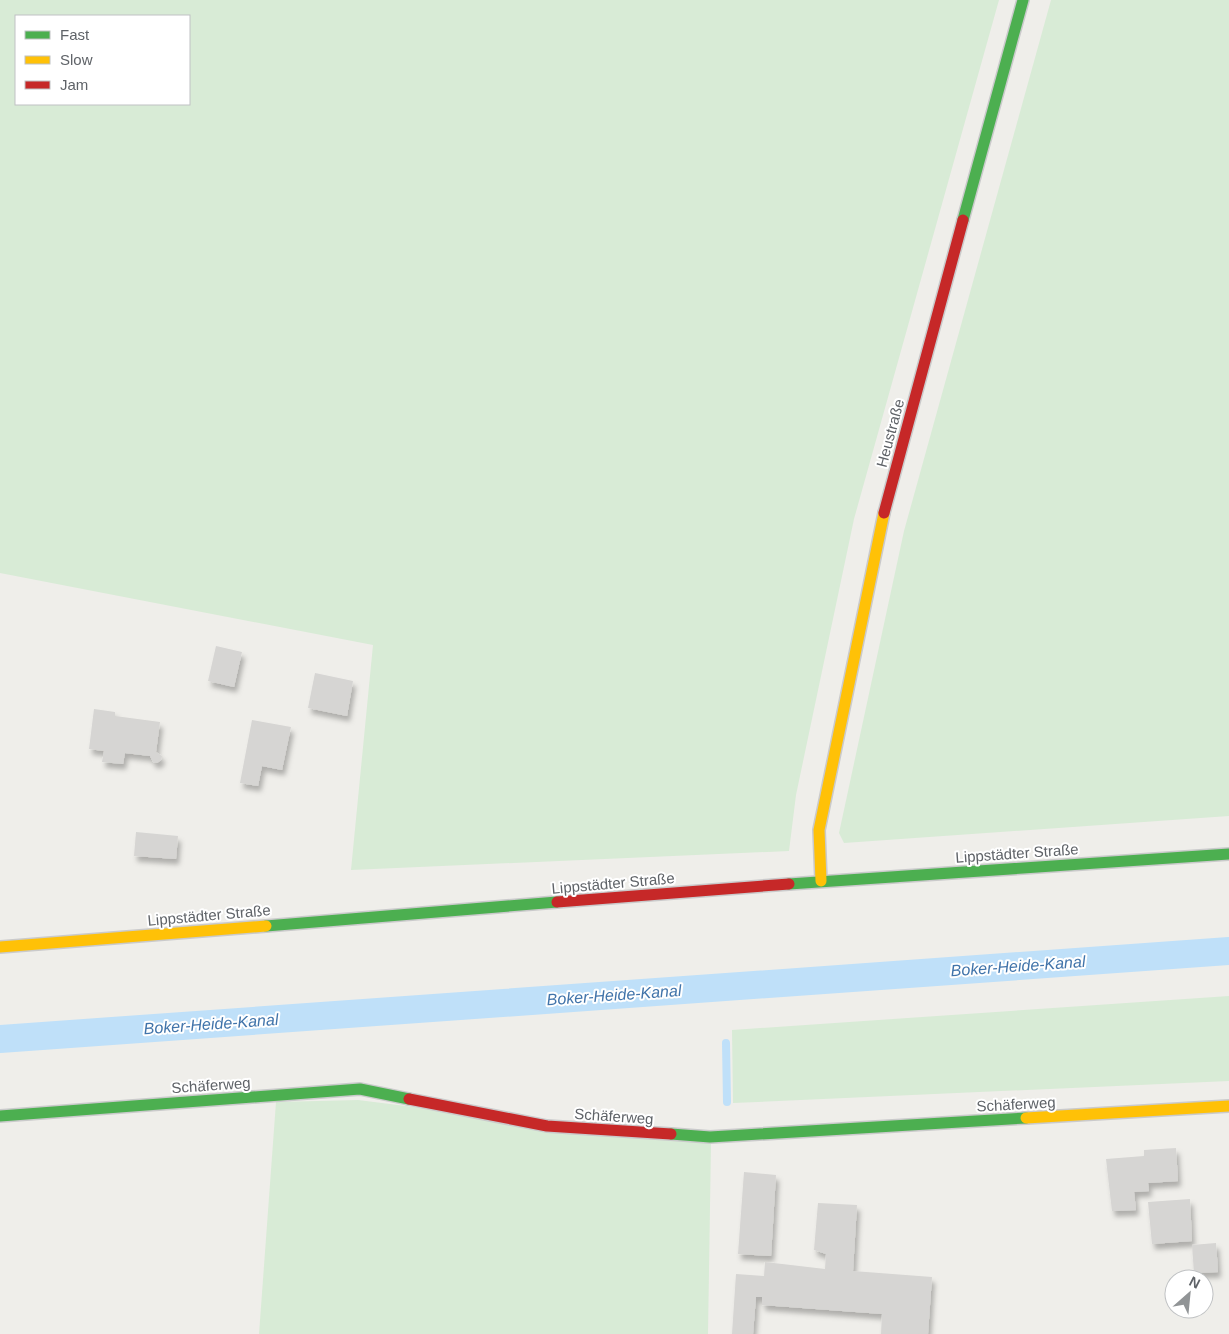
<svg xmlns="http://www.w3.org/2000/svg" width="1229" height="1334" font-family="Arial,sans-serif">
  <style>
    .green { fill: #d8ebd6; fill-rule: evenodd }
    .lines { fill: none; stroke-linecap: round; stroke-linejoin: round }
    .stream { stroke: #bfe0f9; stroke-width: 8 }
    .canal { stroke: #bfe0f9; stroke-width: 28 }
    .building { fill: #d6d5d3; filter: url(#shadow) }
    .fast-casing { stroke: #cacacb; stroke-width: 14 }
    .slow-casing { stroke: #cacacb; stroke-width: 14 }
    .jam-casing { stroke: #cacacb; stroke-width: 14 }
    .fast { stroke: #4caf50; stroke-width: 11 }
    .slow { stroke: #ffc107; stroke-width: 11 }
    .jam { stroke: #c62828; stroke-width: 11 }
    .labels { text-anchor: middle; dominant-baseline: central; stroke-width: 4; stroke-linejoin: round; paint-order: stroke }
    .street-label { font-size: 15px; fill: #5f6368; stroke: #fff }
    .water-label { font-size: 16px; font-style: italic; fill: #4174aa; stroke: #fff }
  </style>
  <defs>
    <filter id="shadow"><feDropShadow dx="3" dy="5.5" stdDeviation="2.5" flood-color="#0004"/></filter>
  </defs>
  <rect width="100%" height="100%" fill="#efeeea"/>
  <g class="green">
    <path d="M0,0H999L854,519L796,795L789,851L351,870L373,645L0,573ZM16,16H189V104H16Z"/>
    <path d="M1051,0H1229V816L844,843L839,833L904,531Z"/>
    <path d="M1229,996V1081L733,1103L732,1030Z"/>
    <path d="M358,1100L711,1144L708,1334H259L276,1102Z"/>
  </g>
  <g class="lines">
    <path class="stream" d="M726,1043L727,1102"/>
    <path class="canal" d="M0,1039L1229,951"/>
  </g>
  <g class="building">
    <path d="M216,646L242,652L234,687L208,681Z"/>
    <path d="M315,673L353,681L347,716L308,708Z"/>
    <path d="M94,709L115,712V716L160,722L156,752L162,756L161,760L157,763L153,762L150,756L125,753L123,764L102,762L104,751L89,749Z"/>
    <path d="M252,720L291,727L282,770L262,766L258,786L240,783Z"/>
    <path d="M136,832L178,836L176,859L134,856Z"/>
    <path d="M1176,1148L1178,1181L1148,1183L1149,1191L1134,1192L1136,1210L1112,1211L1106,1159L1144,1156V1150Z"/>
    <path d="M744,1172L776,1175L771,1256L738,1254Z"/>
    <path d="M1190,1199L1192,1241L1152,1244L1148,1202Z"/>
    <path d="M818,1203L857,1205L853,1271L932,1277L928,1334H881L882,1314L762,1305V1297H756L753,1334H732L736,1274L764,1276L765,1262L825,1269L826,1254L814,1250Z"/>
    <path d="M1216,1243L1218,1272L1194,1273L1192,1245Z"/>
  </g>
  <g class="lines">
    <g class="fast-casing">
      <g id="fast">
        <path d="M963,220L1023,0"/>
        <path d="M789,884L1229,854"/>
        <path d="M266,926L557,902"/>
        <path d="M0,1116L360,1089L409,1099"/>
        <path d="M671,1134L710,1137L1026,1118"/>
      </g>
    </g>
    <g class="slow-casing">
      <g id="slow">
        <path d="M821,881L819,830L884,513"/>
        <path d="M0,947L266,926"/>
        <path d="M1026,1118L1229,1106"/>
      </g>
    </g>
    <g class="jam-casing">
      <g id="jam">
        <path d="M884,513L963,220"/>
        <path d="M557,902L789,884"/>
        <path d="M409,1099L547,1126L671,1134"/>
      </g>
    </g>
    <use href="#fast" class="fast"/>
    <use href="#slow" class="slow"/>
    <use href="#jam" class="jam"/>
  </g>
  <g class="labels">
    <g class="street-label">
      <text transform="translate(890 433) rotate(-75)">Heustraße</text>
      <text transform="translate(1017 853) rotate(-4)">Lippstädter Straße</text>
      <text transform="translate(613 883) rotate(-5)">Lippstädter Straße</text>
      <text transform="translate(209 915) rotate(-5)">Lippstädter Straße</text>
      <text transform="translate(211 1085) rotate(-4)">Schäferweg</text>
      <text transform="translate(1016 1104) rotate(-3)">Schäferweg</text>
      <text transform="translate(614 1116) rotate(4)">Schäferweg</text>
    </g>
    <g class="water-label">
      <text transform="translate(1018 966) rotate(-4)">Boker-Heide-Kanal</text>
      <text transform="translate(614 995) rotate(-4)">Boker-Heide-Kanal</text>
      <text transform="translate(211 1024) rotate(-4)">Boker-Heide-Kanal</text>
    </g>
  </g>
  <rect x="15" y="15" width="175" height="90" fill="#ffffff" stroke="#bfc1c3"/>
  <rect x="25" y="31" width="25" height="8" fill="#4caf50" stroke="#bfc1c3"/>
  <text x="60" y="40" font-size="15" fill="#5f6368">Fast</text>
  <rect x="25" y="56" width="25" height="8" fill="#ffc107" stroke="#bfc1c3"/>
  <text x="60" y="65" font-size="15" fill="#5f6368">Slow</text>
  <rect x="25" y="81" width="25" height="8" fill="#c62828" stroke="#bfc1c3"/>
  <text x="60" y="90" font-size="15" fill="#5f6368">Jam</text>
  <g transform="translate(1189 1294) rotate(27)"><circle r="24" fill="#ffffff" stroke="#bfc1c3"/>
  <path d="M0-4L9 19L0 12L-9 19Z" fill="#919496"/>
  <text y="-8" font-size="14" font-weight="bold" text-anchor="middle" fill="#5f6368">N</text>
  </g>
</svg>
